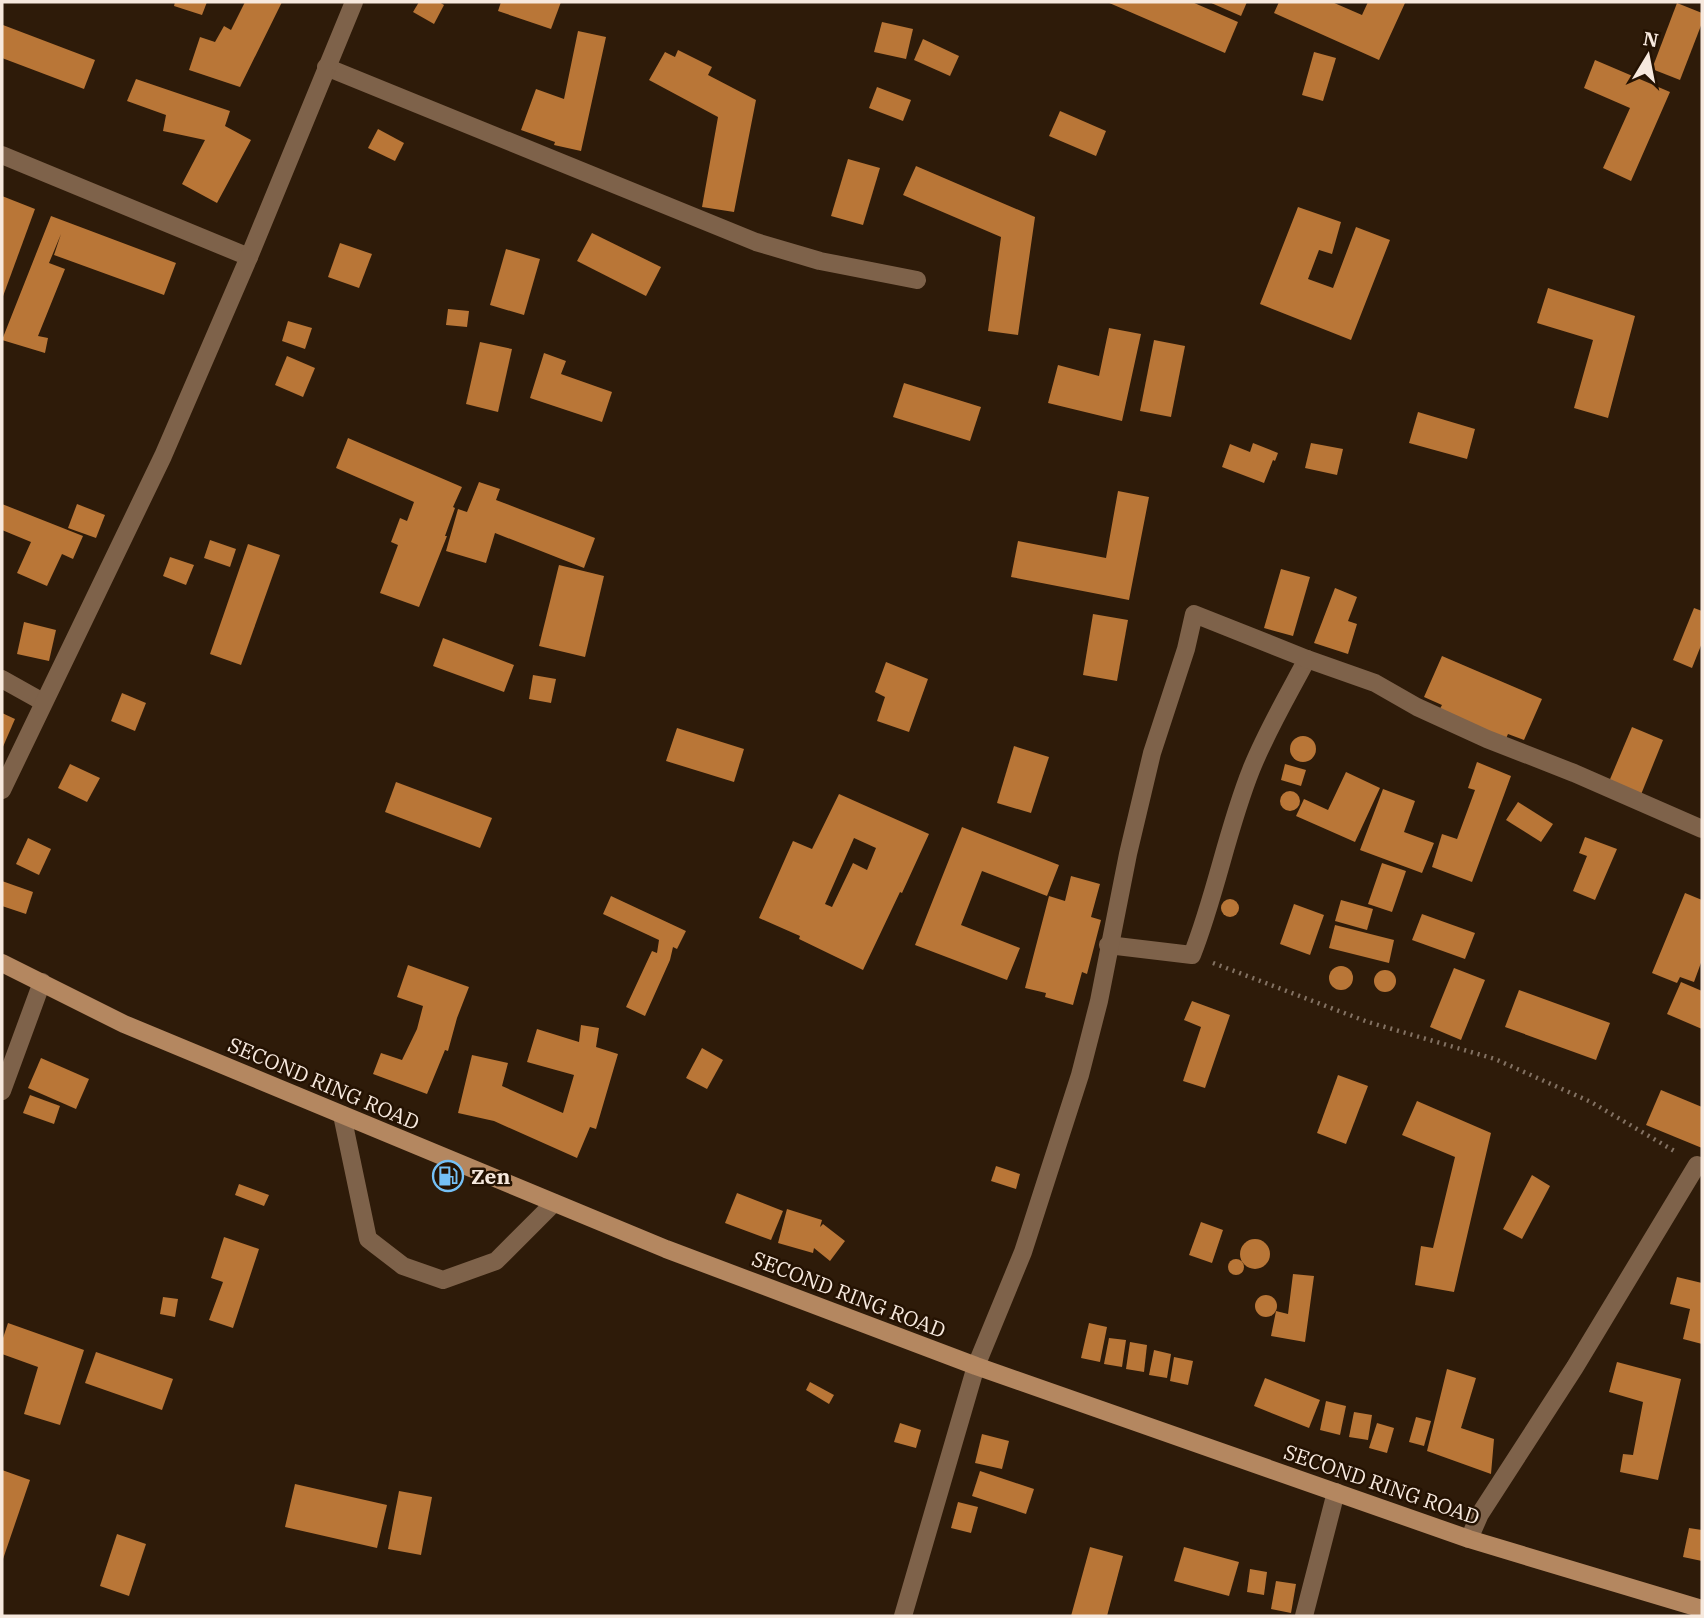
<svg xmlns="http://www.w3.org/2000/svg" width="1704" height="1618" font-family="'IBM Plex Serif',serif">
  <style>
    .building { fill: #b97637; fill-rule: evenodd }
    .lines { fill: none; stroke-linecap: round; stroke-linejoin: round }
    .path { stroke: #837263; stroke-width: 4.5; stroke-dasharray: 2 5; stroke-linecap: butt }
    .lane { stroke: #7e624a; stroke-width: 18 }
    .street { stroke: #7e624a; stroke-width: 18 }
    .secondary { stroke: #b48760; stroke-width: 18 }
    .labels { text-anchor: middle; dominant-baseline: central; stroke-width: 5; stroke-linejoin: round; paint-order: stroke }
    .street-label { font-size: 21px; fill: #f7e9de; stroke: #241202 }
    .poi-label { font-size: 21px; font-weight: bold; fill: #f7e9de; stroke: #241202; text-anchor: start }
  </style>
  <rect width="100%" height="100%" fill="#2e1b09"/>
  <g class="building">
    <path d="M175,2H207L202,15L174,6Z"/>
    <path d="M245,2H282L240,87L189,70L200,37L215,42L224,26L231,30Z"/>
    <path d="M419,2H439L444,5L434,24L413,12Z"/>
    <path d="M501,2H561L551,29L498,11Z"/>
    <path d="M1107,2H1192L1238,22L1225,53Z"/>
    <path d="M1209,2H1247L1241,16Z"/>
    <path d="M1279,2H1332L1362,15L1368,2L1405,3L1379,60L1274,13Z"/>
    <path d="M1677,3L1702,13V23L1680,80L1652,69Z"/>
    <path d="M882,22L913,29L906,59L874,52Z"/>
    <path d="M3,25L95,60L84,89L2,58Z"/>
    <path d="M578,31L606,37L581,151L554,145L555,142L521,130L536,89L564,99Z"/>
    <path d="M923,39L959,56L950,76L914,60Z"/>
    <path d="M678,50L712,67L708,75L756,100L734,212L702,207L718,117L649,80L665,52L675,57Z"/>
    <path d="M1314,52L1336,58L1323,101L1302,95Z"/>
    <path d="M1595,60L1670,92L1631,181L1603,168L1630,108L1584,88Z"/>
    <path d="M136,79L230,111L225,126L251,140L217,203L182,184L205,140L163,131L166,115L127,101Z"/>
    <path d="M877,87L911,100L903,121L869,108Z"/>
    <path d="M1060,111L1106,131L1096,156L1049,136Z"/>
    <path d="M378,129L404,143L395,161L368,148Z"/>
    <path d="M848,159L880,168L863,225L831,216Z"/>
    <path d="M916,166L1035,217L1018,335L988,331L1001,237L903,195Z"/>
    <path d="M2,196L35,209L2,299Z"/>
    <path d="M1298,207L1341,222L1332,254L1319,250L1308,279L1333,288L1356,227L1390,240L1351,340L1260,304Z"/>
    <path d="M51,216L176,263L164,295L54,255L61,234L49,263L65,269L38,336L48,338L45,353L2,340Z"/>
    <path d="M592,233L661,267L646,296L577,261Z"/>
    <path d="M340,243L372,254L359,288L328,277Z"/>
    <path d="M506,249L540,259L524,315L490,305Z"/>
    <path d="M1548,288L1635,316L1608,418L1574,408L1593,340L1537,323Z"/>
    <path d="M448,309L469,311L467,327L446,325Z"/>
    <path d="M288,321L312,328L305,349L282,341Z"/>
    <path d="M1109,328L1141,334L1122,421L1048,403L1058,365L1099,376Z"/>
    <path d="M1154,340L1185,346L1171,417L1140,411Z"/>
    <path d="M480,342L512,349L498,412L466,404Z"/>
    <path d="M544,353L566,361L561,374L612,392L602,422L530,398Z"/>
    <path d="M287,356L315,368L303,397L275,385Z"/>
    <path d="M904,383L981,407L970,441L893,417Z"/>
    <path d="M1418,412L1475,429L1467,459L1409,443Z"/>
    <path d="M348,438L462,487L453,507L455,508L445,536H447L419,607L380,593L398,545L391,542L400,518L407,521L414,502L336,468Z"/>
    <path d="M1253,443L1278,453L1275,461L1273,460L1264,483L1222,467L1230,444L1250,452Z"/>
    <path d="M1311,443L1343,449L1337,475L1305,468Z"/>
    <path d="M479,482L500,489L496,500L595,538L584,568L495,533L486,563L446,551L458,509L467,512Z"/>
    <path d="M1118,491L1149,497L1129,600L1011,577L1018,541L1106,558Z"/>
    <path d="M2,504L83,536L73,559L62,554L47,586L17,573L31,542L2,530Z"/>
    <path d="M77,504L105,515L96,538L68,528Z"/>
    <path d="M210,540L236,549L230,567L204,558Z"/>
    <path d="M248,544L280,555L241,665L210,654Z"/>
    <path d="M170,557L194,565L186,585L163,576Z"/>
    <path d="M559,565L604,576L585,657L539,646Z"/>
    <path d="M1281,569L1310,577L1293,636L1264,628Z"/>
    <path d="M1335,588L1357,597L1348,621L1357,624L1348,654L1314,643Z"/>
    <path d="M1694,608L1702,611V643L1692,668L1673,660Z"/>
    <path d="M1093,614L1128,620L1117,681L1083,675Z"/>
    <path d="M24,622L56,630L49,661L17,654Z"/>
    <path d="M443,638L514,665L504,692L433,666Z"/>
    <path d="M1442,656L1542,699L1524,740L1508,734L1504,743L1437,714L1442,705L1424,697Z"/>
    <path d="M886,662L928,679L909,732L877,721L885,697L875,692Z"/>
    <path d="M533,675L556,679L551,703L529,699Z"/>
    <path d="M122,693L146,703L135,731L111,721Z"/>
    <path d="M2,713L15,719L2,749Z"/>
    <path d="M1632,727L1663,740L1640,797L1608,784Z"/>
    <path d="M677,728L744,749L734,782L666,761Z"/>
    <circle cx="1303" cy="749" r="13"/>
    <path d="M1014,746L1049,757L1031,813L997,803Z"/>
    <path d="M1477,762L1511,776L1472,882L1432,867L1442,834L1457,839L1475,790L1468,788Z"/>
    <path d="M70,764L100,778L87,802L58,788Z"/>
    <path d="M1285,764L1306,770L1301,786L1281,780Z"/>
    <path d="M1346,772L1380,788L1355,842L1296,816L1304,799L1328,810Z"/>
    <path d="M396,782L492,818L480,848L385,812Z"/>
    <path d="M1383,789L1415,801L1404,832L1434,843L1422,873L1360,850Z"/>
    <circle cx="1290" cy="801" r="10"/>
    <path d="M839,794L929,834L902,893L900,892L863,970L799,939L800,936L759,918L793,841L812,849ZM854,838L876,848L867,870L853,863L832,907L825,904Z"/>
    <path d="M1518,802L1553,824L1541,842L1506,820Z"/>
    <path d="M962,827L1059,865L1047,896L982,871L961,925L1020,948L1007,980L915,945Z"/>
    <path d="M1585,837L1617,849L1595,900L1573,891L1587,856L1579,853Z"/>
    <path d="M28,838L51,849L39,875L16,864Z"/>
    <path d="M1382,863L1406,871L1392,912L1368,904Z"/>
    <path d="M1071,876L1100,884L1091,917L1101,920L1087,974L1082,972L1073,1005L1045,997L1046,993L1025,988L1049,896L1065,901Z"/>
    <path d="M2,881L33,892L26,914L2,906Z"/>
    <path d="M1685,893L1702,900V960L1694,982L1680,977L1677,983L1652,973Z"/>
    <path d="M611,896L686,931L677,949L673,947L670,960L645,1016L626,1007L652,951L657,953L659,940L603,914Z"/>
    <circle cx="1230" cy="908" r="9"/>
    <path d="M1341,900L1373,909L1367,930L1335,921Z"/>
    <path d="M1294,904L1324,915L1310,955L1280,944Z"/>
    <path d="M1422,914L1475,933L1465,959L1412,940Z"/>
    <path d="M1335,925L1394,940L1389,963L1329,948Z"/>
    <path d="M408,965L469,987L457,1018L448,1051L445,1050L427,1094L373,1074L381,1053L402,1060L417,1029L423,1006L397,997Z"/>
    <circle cx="1341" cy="978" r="12"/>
    <path d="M1454,968L1485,980L1461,1040L1430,1027Z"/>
    <circle cx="1385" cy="981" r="11"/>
    <path d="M1681,982L1702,991V1029L1667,1014Z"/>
    <path d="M1519,990L1610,1023L1596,1060L1505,1027Z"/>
    <path d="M1192,1001L1230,1015L1205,1088L1183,1081L1201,1027L1184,1020Z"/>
    <path d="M581,1025L599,1028L596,1047L618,1054L596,1129L590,1127L577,1158L494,1121L458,1113L472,1055L508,1063L502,1086L563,1113L574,1075L527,1062L537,1029L579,1042Z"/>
    <path d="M702,1048L723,1060L707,1089L686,1078Z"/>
    <path d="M41,1058L89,1079L76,1109L28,1088Z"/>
    <path d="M1338,1075L1368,1086L1346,1144L1317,1133Z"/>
    <path d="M1661,1090L1702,1107V1148L1646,1125Z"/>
    <path d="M30,1095L60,1106L54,1124L23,1113Z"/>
    <path d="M1417,1101L1491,1133L1454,1292L1415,1285L1421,1246L1433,1248L1455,1157L1402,1135Z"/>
    <path d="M996,1166L1020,1174L1016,1189L991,1181Z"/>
    <path d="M1532,1175L1550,1186L1522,1239L1503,1229Z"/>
    <path d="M239,1184L269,1195L264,1206L235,1195Z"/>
    <path d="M737,1193L783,1211L771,1240L725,1223Z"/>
    <path d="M787,1209L822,1220L820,1227L823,1224L845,1241L830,1261L814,1248L813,1253L778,1243Z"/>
    <path d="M1201,1222L1223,1230L1212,1263L1189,1255Z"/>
    <path d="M224,1237L259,1249L233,1328L209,1320L223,1282L211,1278Z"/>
    <circle cx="1255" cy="1254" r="15"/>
    <circle cx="1236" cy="1267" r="8"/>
    <path d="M1293,1274L1314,1276L1305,1342L1271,1336L1276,1311L1288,1314Z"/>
    <path d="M1677,1277L1702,1283V1344L1683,1339L1690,1309L1670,1304Z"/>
    <circle cx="1266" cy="1306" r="11"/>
    <path d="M163,1297L178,1299L175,1317L160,1314Z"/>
    <path d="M8,1323L84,1350L60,1425L24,1414L38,1367L2,1354V1341Z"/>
    <path d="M1089,1323L1107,1327L1100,1362L1081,1358Z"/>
    <path d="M1109,1338L1126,1340L1122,1367L1104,1364Z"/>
    <path d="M1130,1342L1147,1345L1144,1372L1126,1369Z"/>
    <path d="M1154,1350L1171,1354L1167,1378L1149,1375Z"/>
    <path d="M96,1352L173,1379L162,1410L85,1383Z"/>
    <path d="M1174,1357L1193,1361L1188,1385L1170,1381Z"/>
    <path d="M1617,1362L1681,1379L1658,1480L1620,1472L1623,1454L1633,1455L1643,1402L1609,1392Z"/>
    <path d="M1447,1369L1476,1378L1461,1428L1494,1439L1491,1474L1427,1451Z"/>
    <path d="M1265,1378L1320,1400L1309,1428L1254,1406Z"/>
    <path d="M810,1382L834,1395L829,1404L806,1390Z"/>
    <path d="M1326,1401L1346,1406L1340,1435L1320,1430Z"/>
    <path d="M1354,1412L1372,1415L1368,1440L1349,1437Z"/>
    <path d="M1416,1417L1431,1421L1424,1446L1409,1442Z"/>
    <path d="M900,1423L921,1430L916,1448L894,1442Z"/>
    <path d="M1377,1423L1394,1428L1387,1453L1369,1448Z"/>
    <path d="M982,1434L1009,1441L1002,1469L975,1463Z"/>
    <path d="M2,1470L30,1480L2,1562Z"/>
    <path d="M980,1471L1034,1489L1026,1514L972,1496Z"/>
    <path d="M295,1484L387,1505L377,1548L285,1527Z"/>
    <path d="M399,1491L432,1497L421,1555L388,1549Z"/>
    <path d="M958,1502L978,1507L971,1533L951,1528Z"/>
    <path d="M1689,1528L1702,1530V1561L1683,1557Z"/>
    <path d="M117,1534L146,1544L129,1596L100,1586Z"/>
    <path d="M1090,1547L1123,1556L1107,1616H1071Z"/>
    <path d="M1184,1547L1239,1562L1229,1596L1174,1581Z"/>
    <path d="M1250,1569L1267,1572L1264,1595L1247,1592Z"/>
    <path d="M1276,1581L1296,1584L1291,1613L1271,1609Z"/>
  </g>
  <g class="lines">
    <path class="path" d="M1213,963L1368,1022L1495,1059L1591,1102L1676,1152"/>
    <path class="lane" d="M342,1115L368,1239L403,1266L443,1280L496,1261L554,1203"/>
    <g class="street">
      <path d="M326,67L756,242L820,261L917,280"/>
      <path d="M2,155L249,257"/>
      <path d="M2,679L43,702"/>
      <path d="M2,790L163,456L249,257L354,2"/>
      <path d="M1108,945L1192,955C1216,894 1227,830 1251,770C1266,732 1288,695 1307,659"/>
      <path d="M2,1091L42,982"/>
      <path d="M1469,1539L1480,1514L1575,1367L1697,1165L1702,1167"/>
      <path d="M903,1616L976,1366L1023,1252L1080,1075L1099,1001L1128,854L1152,753L1186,649L1194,614L1307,659L1375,683L1417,707L1487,739L1574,773L1702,829"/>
      <path d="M1304,1616L1336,1492"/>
    </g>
    <path class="secondary" d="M2,963L124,1024L666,1249L976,1366L1469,1539L1702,1609"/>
  </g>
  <defs>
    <g id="fuel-ring" transform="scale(1.575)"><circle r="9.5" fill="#241202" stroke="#75c0f6" stroke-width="1.5"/><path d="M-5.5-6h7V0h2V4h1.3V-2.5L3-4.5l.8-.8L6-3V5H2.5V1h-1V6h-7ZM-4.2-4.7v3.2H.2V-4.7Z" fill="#75c0f6"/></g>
  </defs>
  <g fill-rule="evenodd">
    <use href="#fuel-ring" x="448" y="1176"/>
  </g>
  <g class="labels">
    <g class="street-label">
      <text transform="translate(324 1083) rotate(23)">SECOND RING ROAD</text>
      <text transform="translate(849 1294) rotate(21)">SECOND RING ROAD</text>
      <text transform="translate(1382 1484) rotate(19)">SECOND RING ROAD</text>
    </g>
    <g class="poi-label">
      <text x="471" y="1176">Zen</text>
    </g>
  </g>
  <rect width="1704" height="1618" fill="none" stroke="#f7e9de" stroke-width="7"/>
  <g transform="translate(1648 56) rotate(10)" stroke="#241202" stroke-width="5" paint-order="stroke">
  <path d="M0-5L12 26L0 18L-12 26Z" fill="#f7e9de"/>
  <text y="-10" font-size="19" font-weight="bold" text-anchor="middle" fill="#f7e9de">N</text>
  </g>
</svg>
